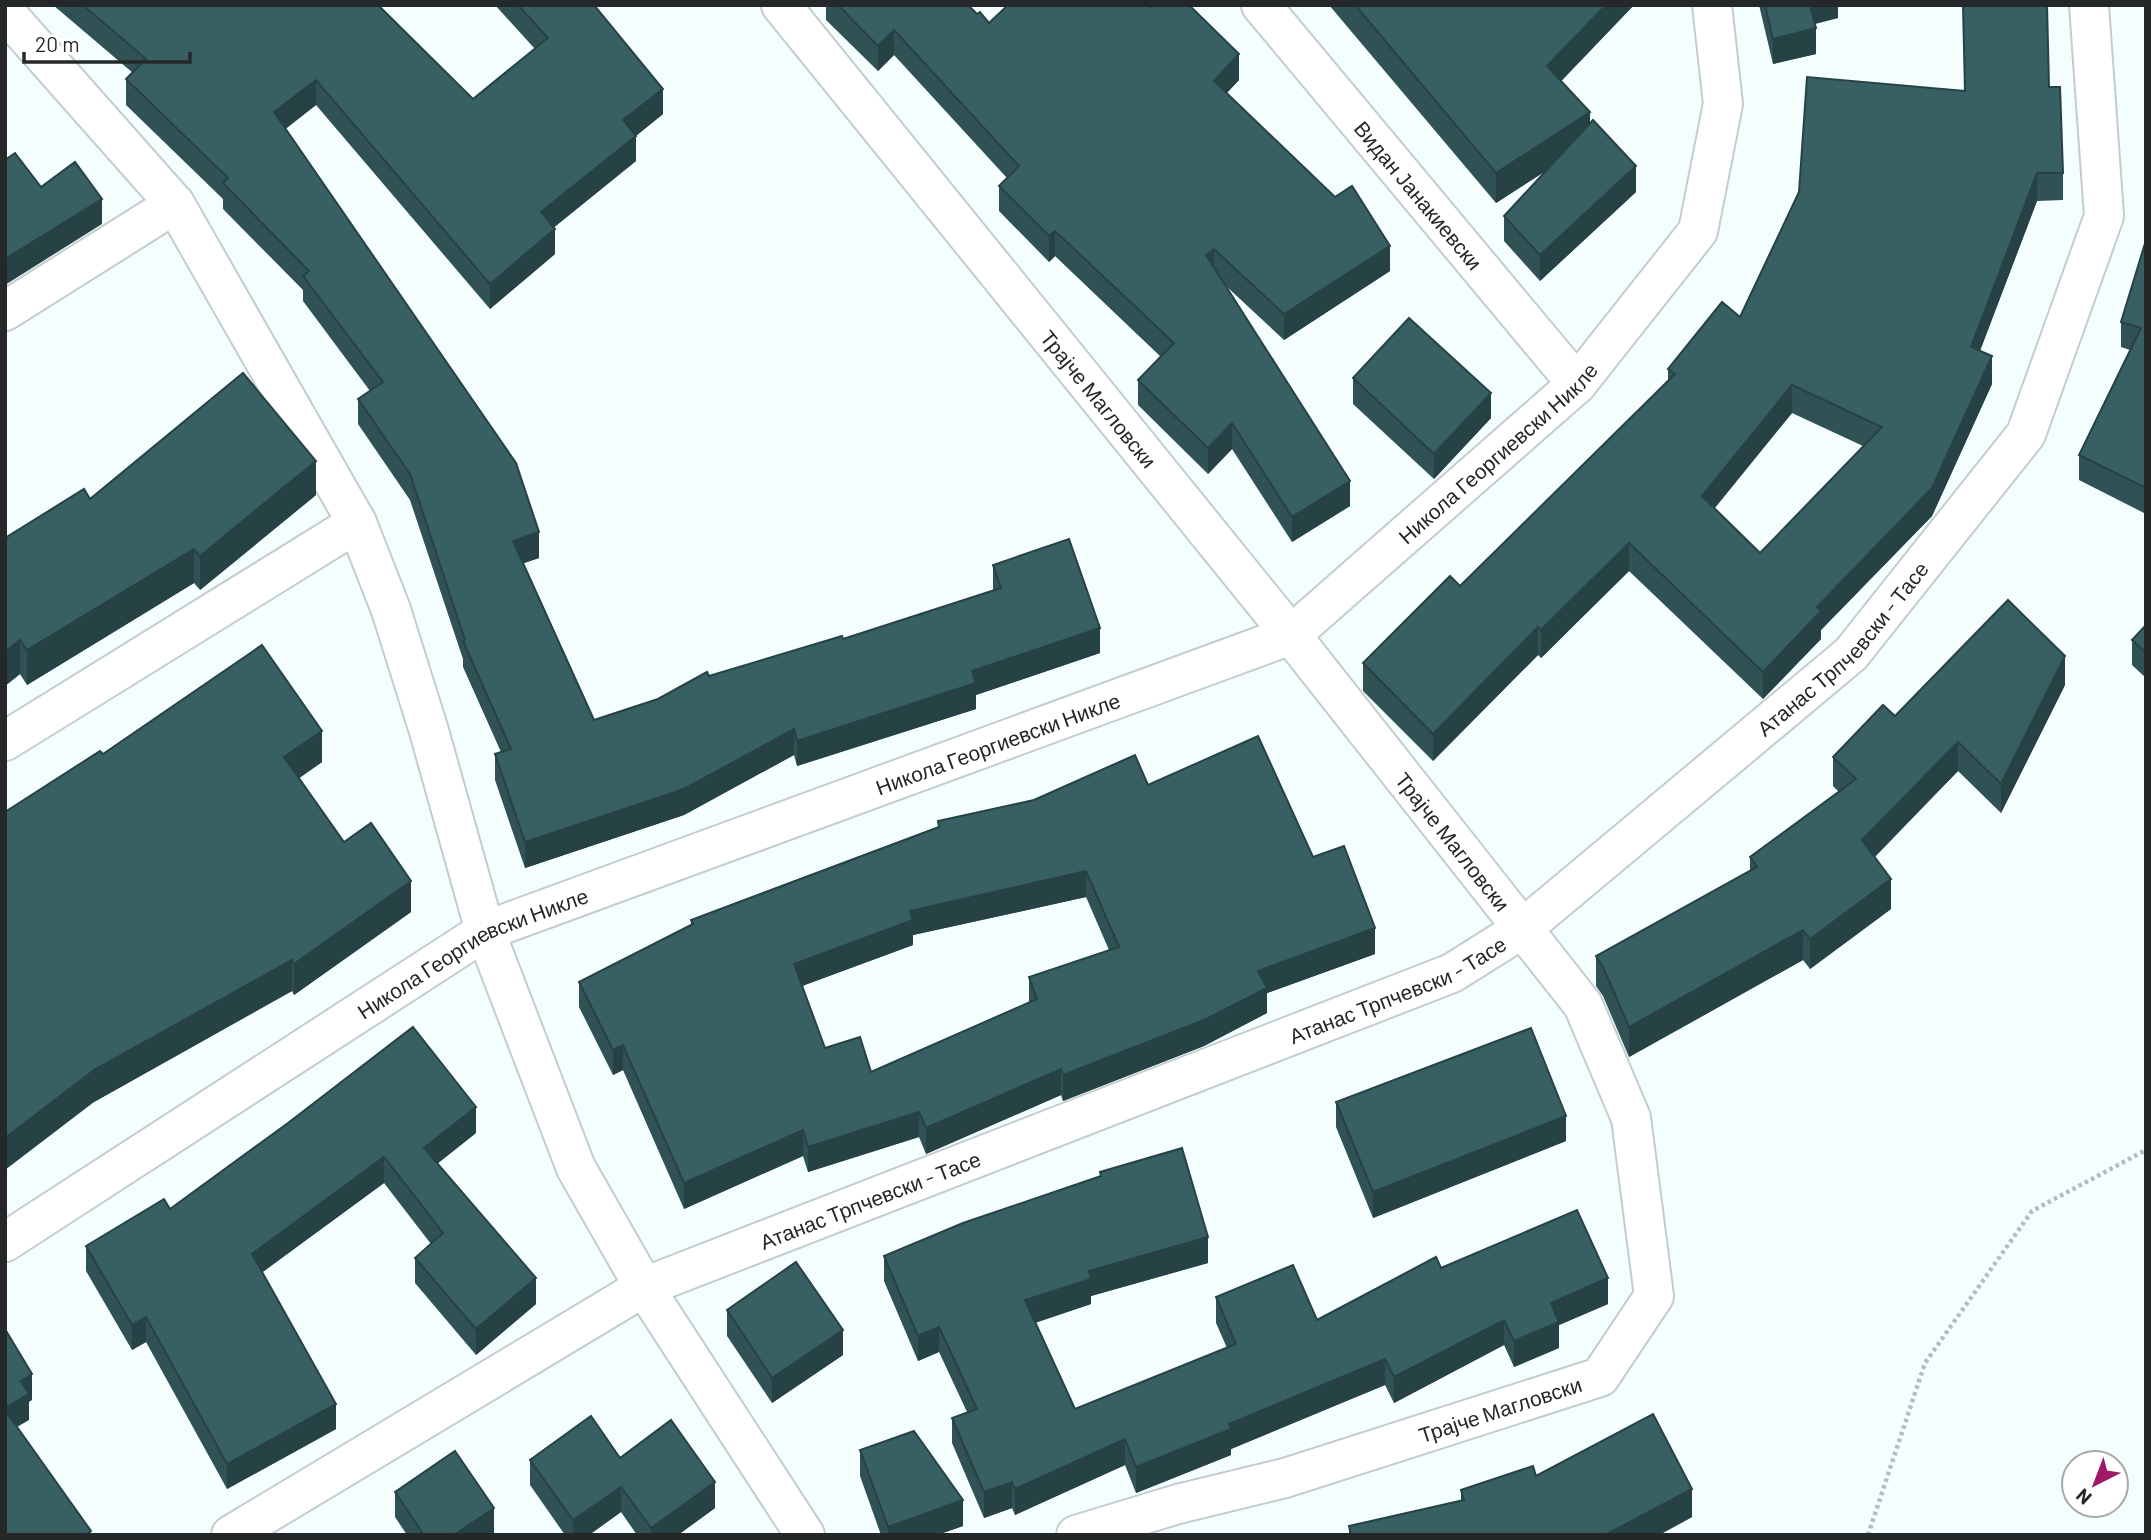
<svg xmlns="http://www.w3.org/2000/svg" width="2151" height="1540" font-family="Barlow,sans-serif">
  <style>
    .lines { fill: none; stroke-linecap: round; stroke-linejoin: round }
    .street-casing { stroke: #c4cdce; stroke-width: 42 }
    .path { stroke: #b4bcbc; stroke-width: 4.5; stroke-dasharray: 3.5 3.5; stroke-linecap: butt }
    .street { stroke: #fff; stroke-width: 38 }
    .wall { fill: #305254; fill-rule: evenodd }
    .shaded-wall { fill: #274245 }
    .building { fill: #385f62; stroke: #274245; stroke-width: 2; fill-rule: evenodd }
    .labels { text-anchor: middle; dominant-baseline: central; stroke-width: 7; stroke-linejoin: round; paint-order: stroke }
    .street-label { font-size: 21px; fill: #252828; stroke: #fff }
  </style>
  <rect width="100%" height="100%" fill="#f4fefe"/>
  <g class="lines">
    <g class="street-casing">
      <g id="street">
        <path id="s1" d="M781,5L1291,635L1583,1005L1631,1118L1654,1296L1600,1377L1285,1478L1178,1504L1076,1535"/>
        <path id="s2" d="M1261,5L1577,384"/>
        <path d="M5,12L175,204L357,523L391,610L429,731L485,931L576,1168L644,1287L805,1535"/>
        <path d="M5,311L175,204"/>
        <path d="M5,741L357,523"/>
        <path id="s3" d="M5,1242L485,931L1291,635L1577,384L1698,231L1723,104L1712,5"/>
        <path id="s4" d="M231,1535L644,1287L1452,973L1522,929L1851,654L2026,434L2104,216L2089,5"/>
      </g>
    </g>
    <path class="path" d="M1868,1535L1925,1363L2032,1211L2146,1150"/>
    <use href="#street" class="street"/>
  </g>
  <g class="wall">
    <path d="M53,5H378L473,99L535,49L495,5H594L663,114L636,136V161L554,227L555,254L490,309L316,105L285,129L539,558L523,563L594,720L658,699L709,676L843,639L993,591V565L1100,653L976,695V709L797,766L794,755L684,815L525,868L495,780V754L501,752L463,667V659L410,500L358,424V399L370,391L303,301V290L223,209V199L126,105V79L133,73Z"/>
    <path d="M826,5H968L977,14L989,23L1239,80L1227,93L1390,271L1284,340L1226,286L1350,506L1292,542L1232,449L1208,474L1138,405V380L1161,357L1055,256L1049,262L999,211V186L1007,178L894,55L878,71L826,20Z"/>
    <path d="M1329,5H1634L1561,81L1636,192L1540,281L1504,241V216L1546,171L1496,203Z"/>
    <path d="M1759,5H1838V18L1815,24L1816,54L1773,64Z"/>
    <path d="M1964,91L2063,173V200L2037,201L1980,351L1992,384L1932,516L1821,630V639L1763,699L1629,571L1541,658L1538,655L1433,761L1363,691V663L1460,586L1668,381V369L1740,317ZM1792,413L1863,446L1760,553L1714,508Z"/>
    <path d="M2146,240V514L2079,480V455L2130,350L2121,347V322Z"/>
    <path d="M1353,378L1491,418L1434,479L1353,404Z"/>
    <path d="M316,495L200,590L194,583L27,685L20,674L5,686V538L90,499Z"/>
    <path d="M2146,625V678L2132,665V640Z"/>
    <path d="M2065,685L2001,813L1958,771L1875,857L1891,909L1810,969L1803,960L1629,1057L1603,996L1596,986V956L1750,871V857L1839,792L1833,786V757L1895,716Z"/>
    <path d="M103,754L322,762L299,778L344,842L411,912L294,995L292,991L94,1102Z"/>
    <path d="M1148,785L1313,857L1375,954L1267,993V1013L1204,1046L1063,1101L1061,1095L926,1154L919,1137L808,1172L803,1156L684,1209L623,1070L613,1075L579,1007V982L691,925V920L938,828V821ZM1086,897L1109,950L1029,977V1003L871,1072L825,1048L802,986L913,945V935Z"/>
    <path d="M1336,1102L1566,1141L1373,1218L1336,1127Z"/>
    <path d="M476,1133L437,1164L536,1304L476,1355L415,1283V1258L431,1244L384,1183L262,1272L336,1429L227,1489L146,1342L132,1350L86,1271V1246L170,1209Z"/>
    <path d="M1100,1172L1208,1263L1091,1296V1304L1035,1323L1075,1409L1227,1348L1216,1323V1297L1317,1320L1441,1268L1608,1304L1559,1325V1348L1514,1367L1504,1345L1394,1403L1385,1385L1231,1449V1455L1136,1493L1125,1465L1015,1515L1012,1508L984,1518L952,1443V1418L967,1412L939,1352L918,1361L884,1281V1256L1100,1177Z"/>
    <path d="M727,1310L843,1355L772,1403L727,1336Z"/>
    <path d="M860,1450L963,1526L937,1535H881L860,1476Z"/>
    <path d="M620,1458L715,1508L678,1535H637L621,1512L589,1535H565L530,1485V1460Z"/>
    <path d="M1536,1476L1692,1517L1659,1535H1349V1526L1461,1501V1490Z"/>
    <path d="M395,1492L494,1533L492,1535H407L395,1517Z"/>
  </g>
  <g class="shaded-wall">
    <path d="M1606,5H1634L1547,96V66Z"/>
    <path d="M1809,5H1838V18L1809,25Z"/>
    <path d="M1816,28V54L1773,64V39Z"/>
    <path d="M894,30V55L878,71V46Z"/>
    <path d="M1239,54V80L1214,106V81Z"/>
    <path d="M316,80V105L274,138V112Z"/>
    <path d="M663,89V114L623,146V120Z"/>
    <path d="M1590,112V142L1496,203V173Z"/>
    <path d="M636,136V161L541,238V212Z"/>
    <path d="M1636,166V192L1540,281V255Z"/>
    <path d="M2037,173V201L1971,374V347Z"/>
    <path d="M102,199V224L5,285V259Z"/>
    <path d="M555,229V254L490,309V284Z"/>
    <path d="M1055,231V256L1049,262V236Z"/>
    <path d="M1390,246V271L1284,340V314Z"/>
    <path d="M1214,249V274L1206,255Z"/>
    <path d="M1992,356V384L1932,516L1821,630V639L1763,699V672L1817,607Z"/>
    <path d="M1792,385V413L1702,524V496Z"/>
    <path d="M1491,393V418L1434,479V454Z"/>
    <path d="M1232,423V449L1208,474V448Z"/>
    <path d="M316,461V495L200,590V556Z"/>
    <path d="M1350,481V506L1292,542V517Z"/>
    <path d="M539,532V558L513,567V541Z"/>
    <path d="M1629,543V571L1541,658V630Z"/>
    <path d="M194,549V583L27,685V650Z"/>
    <path d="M1538,627V655L1433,761V734Z"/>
    <path d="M1100,628V653L976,695V709L797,766V741L972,671Z"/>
    <path d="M20,640V674L5,686V652Z"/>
    <path d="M2065,656V685L2001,813V784Z"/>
    <path d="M794,729V755L684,815L525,868V842Z"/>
    <path d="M322,731V762L284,789V757Z"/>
    <path d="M1958,742V771L1862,869V840Z"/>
    <path d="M1086,871V897L913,935V945L794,989V964L910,911Z"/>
    <path d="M1891,879V909L1810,969V939Z"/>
    <path d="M411,881V912L294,995V964Z"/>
    <path d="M1375,928V954L1267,993V1013L1204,1046L1063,1101V1075L1258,971Z"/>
    <path d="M1803,930V960L1629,1057V1027Z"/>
    <path d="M292,960V991L94,1102L5,1170V1138L94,1070Z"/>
    <path d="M623,1045V1070L613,1075V1050Z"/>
    <path d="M1061,1069V1095L926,1154V1128Z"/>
    <path d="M476,1107V1133L424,1174V1148Z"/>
    <path d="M919,1112V1137L808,1172V1147Z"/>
    <path d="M1566,1116V1141L1373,1218V1192Z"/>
    <path d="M803,1130V1156L684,1209V1183Z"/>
    <path d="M384,1157V1183L252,1280V1254Z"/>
    <path d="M1208,1237V1263L1091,1296V1304L1025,1326V1300L1089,1271Z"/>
    <path d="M536,1278V1304L476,1355V1329Z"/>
    <path d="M1608,1278V1304L1559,1325V1348L1514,1367V1341L1551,1303Z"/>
    <path d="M146,1317V1342L132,1350V1325Z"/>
    <path d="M1504,1320V1345L1394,1403V1377Z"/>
    <path d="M939,1327V1352L918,1361V1336Z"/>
    <path d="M843,1330V1355L772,1403V1378Z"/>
    <path d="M1385,1359V1385L1231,1449V1455L1136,1493V1467L1229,1424Z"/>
    <path d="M32,1374V1400L29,1402V1420L5,1434V1408L21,1381Z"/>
    <path d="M336,1404V1429L227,1489V1464Z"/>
    <path d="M1125,1439V1465L1015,1515V1489Z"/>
    <path d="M715,1482V1508L678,1535H651V1528Z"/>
    <path d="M1012,1482V1508L984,1518V1492Z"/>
    <path d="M621,1487V1512L589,1535H573V1520Z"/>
    <path d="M1692,1489V1517L1659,1535H1605Z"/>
    <path d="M963,1500V1526L937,1535H888V1527Z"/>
    <path d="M494,1508V1533L492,1535H454Z"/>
  </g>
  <g class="building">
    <path d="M83,5H378L473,99L548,38L518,5H594L663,89L623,120L636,136L541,212L555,229L490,284L316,80L274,112L516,463L539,532L513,541L594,720L658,699L707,672L709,676L842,636L843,639L1001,588L993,565L1069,539L1100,628L972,671L976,683L797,741L794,729L684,789L525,842L495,754L511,749L463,641L465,640L410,474L358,399L383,382L303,276L309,271L223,183L228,178L126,79L146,59Z"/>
    <path d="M838,5H968L977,14L980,12L989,23L1008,5H1148L1150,7L1151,5H1189L1239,54L1214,81L1335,197L1352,186L1390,246L1284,314L1214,249L1206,255L1350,481L1292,517L1232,423L1208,448L1138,380L1174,343L1055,231L1049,236L999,186L1019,166L894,30L878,46Z"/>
    <path d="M1355,5H1606L1547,66L1590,112L1496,173Z"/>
    <path d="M1765,5H1810L1816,28L1773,39Z"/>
    <path d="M1963,5H2047L2049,87H2060L2063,173H2037L1971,347L1992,356L1932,488L1817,607L1821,611L1763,672L1629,543L1541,630L1538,627L1433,734L1363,663L1450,576L1460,586L1675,374L1668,369L1722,302L1740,317L1799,192L1807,77L1965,91ZM1792,385L1882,427L1760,553L1702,496Z"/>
    <path d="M1593,120L1636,166L1540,255L1504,216Z"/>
    <path d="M15,153L41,187L75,162L102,199L5,259V160Z"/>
    <path d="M2146,240V488L2079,455L2141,328L2121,322Z"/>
    <path d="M1409,318L1491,393L1434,454L1353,378Z"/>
    <path d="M243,373L316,461L200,556L194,549L27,650L20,640L5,652V538L84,489L90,499Z"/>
    <path d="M2008,600L2065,656L2001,784L1958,742L1862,840L1891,879L1810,939L1803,930L1629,1027L1603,967L1596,956L1757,867L1750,857L1856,779L1833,757L1883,705L1895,716Z"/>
    <path d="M2146,625V653L2132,640Z"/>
    <path d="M262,645L322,731L284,757L344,842L371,823L411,881L294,964L292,960L94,1070L5,1138V812L100,751L103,754Z"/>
    <path d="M1258,736L1313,857L1344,846L1375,928L1258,971L1267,988L1204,1020L1063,1075L1061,1069L926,1128L919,1112L808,1147L803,1130L684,1183L623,1045L613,1050L579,982L693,924L691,920L939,827L938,821L1034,800L1135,755L1148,785ZM1086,871L1119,947L1029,977L1037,999L871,1072L860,1037L825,1048L794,964L913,920L910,911Z"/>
    <path d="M413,1027L476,1107L424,1148L536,1278L476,1329L415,1258L443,1233L384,1157L252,1254L336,1404L227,1464L146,1317L132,1325L86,1246L164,1199L170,1209L288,1123Z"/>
    <path d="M1531,1028L1566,1116L1373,1192L1336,1102Z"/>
    <path d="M1182,1148L1208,1237L1089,1271L1091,1279L1025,1300L1075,1409L1236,1344L1216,1297L1293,1265L1317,1320L1436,1257L1441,1268L1577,1210L1608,1278L1551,1303L1559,1322L1514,1341L1504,1320L1394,1377L1385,1359L1229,1424L1231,1429L1136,1467L1125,1439L1015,1489L1012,1482L984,1492L952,1418L977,1409L939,1327L918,1336L884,1256L963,1223L1101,1176L1100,1172Z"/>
    <path d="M796,1262L843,1330L772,1378L727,1310Z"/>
    <path d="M5,1329L32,1374L21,1381L29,1394L5,1408Z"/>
    <path d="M5,1410L91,1531L86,1535H5Z"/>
    <path d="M1653,1414L1692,1489L1605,1535H1351L1349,1526L1464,1500L1461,1490L1533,1466L1536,1476Z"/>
    <path d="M591,1416L620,1458L671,1420L715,1482L651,1528L621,1487L573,1520L530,1460Z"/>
    <path d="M914,1431L963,1500L888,1527L860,1450Z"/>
    <path d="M455,1451L494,1508L454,1535H424L395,1492Z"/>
  </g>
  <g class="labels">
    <g class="street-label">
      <text stroke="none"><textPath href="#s2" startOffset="247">Видан Јанакиевски</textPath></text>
      <text stroke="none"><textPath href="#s1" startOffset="506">Трајче Магловски</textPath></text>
      <text stroke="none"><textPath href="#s3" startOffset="1706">Никола Георгиевски Никле</textPath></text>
      <text stroke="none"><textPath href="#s4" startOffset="1858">Атанас Трпчевски - Тасе</textPath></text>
      <text stroke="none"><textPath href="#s3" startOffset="1118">Никола Георгиевски Никле</textPath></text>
      <text stroke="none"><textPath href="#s1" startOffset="1073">Трајче Магловски</textPath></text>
      <text stroke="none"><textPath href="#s3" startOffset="551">Никола Георгиевски Никле</textPath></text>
      <text stroke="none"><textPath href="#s4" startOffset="1292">Атанас Трпчевски - Тасе</textPath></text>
      <text stroke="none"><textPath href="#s4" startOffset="724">Атанас Трпчевски - Тасе</textPath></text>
      <text transform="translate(1500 1409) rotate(-18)">Трајче Магловски</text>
    </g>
  </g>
  <rect width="2151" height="1540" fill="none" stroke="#252828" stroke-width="14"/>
  <g transform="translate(2095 1484) rotate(222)"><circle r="33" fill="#ffffff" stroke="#a8a9a9" stroke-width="2"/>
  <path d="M0-5L12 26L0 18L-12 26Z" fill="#9f1968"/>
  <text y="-10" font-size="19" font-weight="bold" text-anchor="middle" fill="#252828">N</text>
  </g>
  <path d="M24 52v10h166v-10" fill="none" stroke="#252828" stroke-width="3.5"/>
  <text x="35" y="52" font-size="21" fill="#252828" stroke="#ffffff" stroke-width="5" paint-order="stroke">20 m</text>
</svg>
